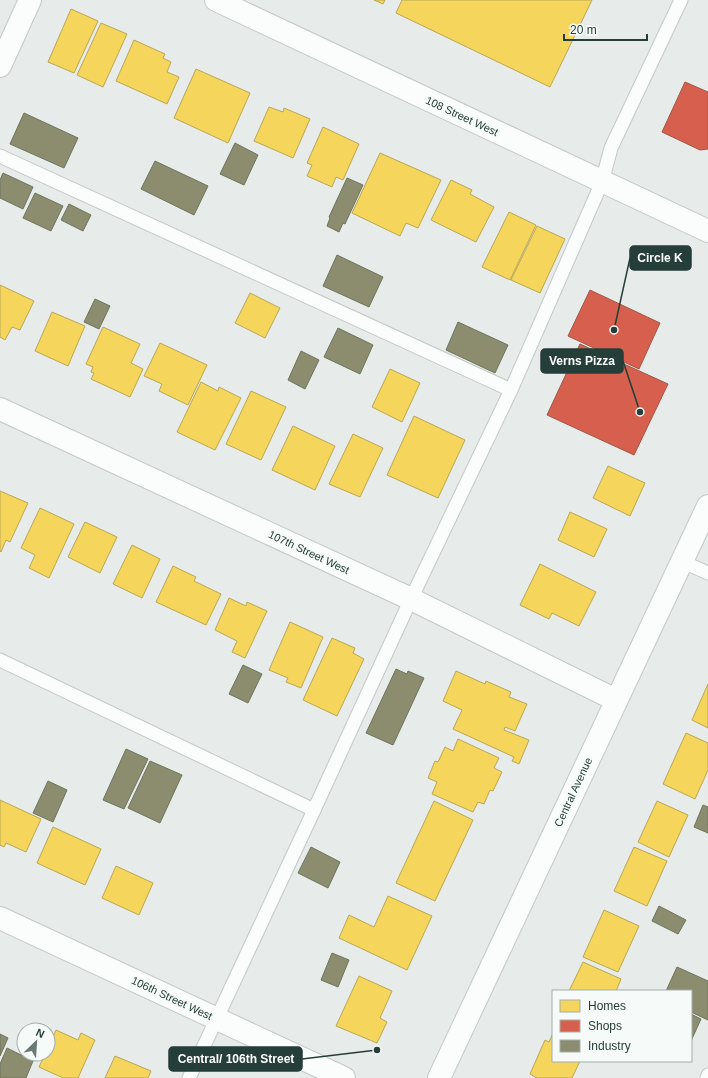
<svg xmlns="http://www.w3.org/2000/svg" width="708" height="1078" font-family="Arial,sans-serif">
  <style>
    .homes { fill: #f6d55c; stroke: #b8a852 }
    .shops { fill: #d6604d; stroke: #a15647 }
    .industry { fill: #8c8c6e; stroke: #6d755e }
    .lines { fill: none; stroke-linecap: round; stroke-linejoin: round }
    .service-casing { stroke: #c4c8c6; stroke-width: 15 }
    .minor-casing { stroke: #c4c8c6; stroke-width: 24 }
    .tertiary-casing { stroke: #c4c8c6; stroke-width: 24 }
    .secondary-casing { stroke: #c3c9c7; stroke-width: 24 }
    .service { stroke: #fbfcfc; stroke-width: 13 }
    .minor { stroke: #fbfcfc; stroke-width: 22 }
    .tertiary { stroke: #fbfcfc; stroke-width: 22 }
    .secondary { stroke: #fbfcfc; stroke-width: 22 }
    .labels { text-anchor: middle; dominant-baseline: central; stroke-width: 4; stroke-linejoin: round; paint-order: stroke }
    .street-label { font-size: 11px; fill: #263e39; stroke: #f6faf8 }
    .leader { fill: none; stroke: #263e39; stroke-width: 1.5 }
    .callout-dot { fill: #263e39; stroke: #f6faf8; stroke-width: 1.5 }
    .callout { fill: #263e39; stroke: #263e39; stroke-width: 1.5 }
    .callout-label { font-size: 12px; text-anchor: middle; font-weight: bold; fill: #fff }
  </style>
  <rect width="100%" height="100%" fill="#e7ebe9"/>
  <g class="homes">
    <path d="M374,0H385L383,4Z"/>
    <path d="M402,0H592L550,87L396,13Z"/>
    <path d="M71,9L98,21L74,73L48,62Z"/>
    <path d="M101,23L127,34L103,87L77,75Z"/>
    <path d="M134,40L165,54L163,58L171,62L167,72L179,77L167,104L116,81Z"/>
    <path d="M196,69L250,93L228,143L174,118Z"/>
    <path d="M269,107L283,112L284,108L310,119L293,158L254,141Z"/>
    <path d="M323,127L359,144L343,180L336,177L332,187L307,176L312,165L307,163Z"/>
    <path d="M380,153L441,180L418,228L406,223L400,236L352,213Z"/>
    <path d="M451,180L472,190L470,194L494,207L476,242L431,220Z"/>
    <path d="M509,212L536,225L510,280L482,267Z"/>
    <path d="M537,226L565,239L540,293L511,280Z"/>
    <path d="M0,285L34,301L20,330L12,327L5,340L0,337Z"/>
    <path d="M250,293L280,308L265,338L235,323Z"/>
    <path d="M52,312L85,326L68,366L35,351Z"/>
    <path d="M103,327L140,344L131,363L143,369L130,397L91,379L94,373L91,372L93,367L86,364Z"/>
    <path d="M160,343L207,365L188,405L159,391L162,384L144,376Z"/>
    <path d="M390,369L420,383L402,422L372,407Z"/>
    <path d="M201,382L218,391L219,387L241,398L215,450L177,432Z"/>
    <path d="M251,391L286,407L261,460L226,444Z"/>
    <path d="M414,416L465,440L438,498L387,475Z"/>
    <path d="M293,426L335,446L315,490L272,470Z"/>
    <path d="M353,434L383,448L360,497L329,484Z"/>
    <path d="M608,466L645,483L630,516L593,498Z"/>
    <path d="M0,491L28,503L10,542L6,540L1,552L0,551Z"/>
    <path d="M40,508L74,524L49,578L29,568L35,555L21,548Z"/>
    <path d="M570,512L607,529L594,557L558,540Z"/>
    <path d="M85,522L117,537L100,573L68,557Z"/>
    <path d="M132,545L160,559L142,598L113,584Z"/>
    <path d="M540,564L596,592L579,626L552,613L549,619L520,605Z"/>
    <path d="M173,566L196,577L194,581L221,594L206,625L156,602Z"/>
    <path d="M229,598L246,606L247,602L267,611L245,658L232,652L237,641L215,630Z"/>
    <path d="M290,622L323,637L301,688L286,682L288,678L269,670Z"/>
    <path d="M332,638L355,648L353,653L364,659L337,716L303,700Z"/>
    <path d="M456,671L485,684L486,681L511,692L509,697L527,704L515,731L505,727L504,730L529,740L519,764L512,761L514,757L453,729L462,710L443,701Z"/>
    <path d="M708,684V728L692,720Z"/>
    <path d="M686,733L708,743V770L695,799L663,784Z"/>
    <path d="M458,739L499,758L494,768L502,772L493,791L490,790L484,804L478,802L473,812L432,794L437,782L428,778L435,761L438,762L445,747L453,751Z"/>
    <path d="M0,800L41,819L26,852L6,843L4,847L0,845Z"/>
    <path d="M434,801L473,820L435,901L396,883Z"/>
    <path d="M657,801L688,815L669,857L638,842Z"/>
    <path d="M53,827L101,849L85,885L37,863Z"/>
    <path d="M634,847L667,861L647,906L614,891Z"/>
    <path d="M116,866L153,883L139,915L102,898Z"/>
    <path d="M388,896L432,916L407,970L339,938L349,915L374,927Z"/>
    <path d="M604,910L639,926L618,972L583,957Z"/>
    <path d="M583,962L621,979L616,991H569Z"/>
    <path d="M359,976L392,991L380,1018L387,1022L377,1043L336,1026Z"/>
    <path d="M56,1030L78,1040L81,1033L95,1040L78,1078H63L39,1067L45,1054H48V1048Z"/>
    <path d="M553,1033V1061H580L572,1078H537L530,1074L545,1040L549,1042Z"/>
    <path d="M115,1056L151,1071L148,1078H105Z"/>
  </g>
  <g class="shops">
    <path d="M685,82L708,92V149L700,150L662,132Z"/>
    <path d="M590,290L660,323L639,369L568,336Z"/>
    <path d="M580,344L668,384L634,455L547,415Z"/>
  </g>
  <g class="industry">
    <path d="M24,113L78,138L64,168L10,144Z"/>
    <path d="M235,143L258,155L244,185L220,174Z"/>
    <path d="M155,161L208,186L194,215L141,189Z"/>
    <path d="M3,173L33,187L23,209L0,198V180Z"/>
    <path d="M347,178L363,185L345,224L343,223L339,232L327,226L330,218L329,217Z"/>
    <path d="M35,193L63,206L51,231L23,218Z"/>
    <path d="M69,204L91,215L83,231L61,220Z"/>
    <path d="M337,255L383,277L369,307L323,286Z"/>
    <path d="M95,299L110,306L99,329L84,322Z"/>
    <path d="M458,322L508,345L495,373L446,350Z"/>
    <path d="M338,328L373,345L360,374L324,357Z"/>
    <path d="M301,351L319,360L305,389L288,380Z"/>
    <path d="M243,665L262,674L248,703L229,694Z"/>
    <path d="M396,669L407,674L408,671L424,678L393,745L366,733Z"/>
    <path d="M126,749L148,759L124,809L103,800Z"/>
    <path d="M150,761L182,775L160,823L128,808Z"/>
    <path d="M48,781L67,790L53,822L33,813Z"/>
    <path d="M703,805L708,807V833L694,827Z"/>
    <path d="M311,847L340,862L328,888L298,873Z"/>
    <path d="M659,906L686,920L678,934L652,921Z"/>
    <path d="M332,953L349,960L338,987L321,980Z"/>
    <path d="M677,967L708,981V1020L691,1012V991H666Z"/>
    <path d="M691,1014L701,1019L691,1041Z"/>
    <path d="M0,1034L8,1038L0,1056Z"/>
    <path d="M7,1048L33,1061L26,1078H0V1064Z"/>
  </g>
  <g class="lines">
    <g class="service-casing">
      <g id="service">
        <path d="M0,156L511,390"/>
        <path d="M681,561L708,573"/>
        <path d="M0,660L314,810"/>
        <path d="M189,1078L314,810L411,599L511,390L602,182L611,148L681,0"/>
        <path d="M707,1078L708,1075"/>
      </g>
    </g>
    <g class="minor-casing">
      <g id="minor">
        <path d="M0,66L30,0"/>
        <path d="M0,409L411,599L616,700"/>
        <path d="M0,918L344,1078"/>
      </g>
    </g>
    <g class="tertiary-casing">
      <path id="tertiary" d="M216,0L708,231"/>
    </g>
    <g class="secondary-casing">
      <path id="secondary" d="M439,1078L708,506"/>
    </g>
    <use href="#service" class="service"/>
    <use href="#minor" class="minor"/>
    <use href="#tertiary" class="tertiary"/>
    <use href="#secondary" class="secondary"/>
  </g>
  <g class="labels">
    <g class="street-label">
      <text transform="translate(462 116) rotate(25)">108 Street West</text>
      <text transform="translate(309 552) rotate(25)">107th Street West</text>
      <text transform="translate(573 792) rotate(-65)">Central Avenue</text>
      <text transform="translate(172 998) rotate(25)">106th Street West</text>
    </g>
  </g>
  <path class="leader" d="M614 330L630 258M640 412L623 361M377 1050L302 1059"/>
  <g class="callout-dot">
    <circle cx="614" cy="330" r="4"/>
    <circle cx="640" cy="412" r="4"/>
    <circle cx="377" cy="1050" r="4"/>
  </g>
  <g class="callout">
    <rect x="630" y="246" width="61" height="24" rx="4"/>
    <rect x="541" y="349" width="82" height="24" rx="4"/>
    <rect x="169" y="1047" width="133" height="24" rx="4"/>
  </g>
  <g class="callout-label">
    <text x="660" y="262">Circle K</text>
    <text x="582" y="365">Verns Pizza</text>
    <text x="236" y="1063">Central/ 106th Street</text>
  </g>
  <rect x="552" y="990" width="140" height="72" fill="#f6faf8" stroke="#a3afac"/>
  <rect x="560" y="1000" width="20" height="12" fill="#f6d55c" stroke="#a3afac"/>
  <text x="588" y="1010" font-size="12" fill="#263e39">Homes</text>
  <rect x="560" y="1020" width="20" height="12" fill="#d6604d" stroke="#a3afac"/>
  <text x="588" y="1030" font-size="12" fill="#263e39">Shops</text>
  <rect x="560" y="1040" width="20" height="12" fill="#8c8c6e" stroke="#a3afac"/>
  <text x="588" y="1050" font-size="12" fill="#263e39">Industry</text>
  <g transform="translate(36 1042) rotate(25)"><circle r="19" fill="#f6faf8" stroke="#a3afac"/>
  <path d="M0-3L7 15L0 10L-7 15Z" fill="#6a7b77"/>
  <text y="-6" font-size="11" font-weight="bold" text-anchor="middle" fill="#263e39">N</text>
  </g>
  <path d="M564 34v6h83v-6" fill="none" stroke="#263e39" stroke-width="2"/>
  <text x="570" y="34" font-size="12" fill="#263e39" stroke="#f6faf8" stroke-width="3" paint-order="stroke">20 m</text>
</svg>
